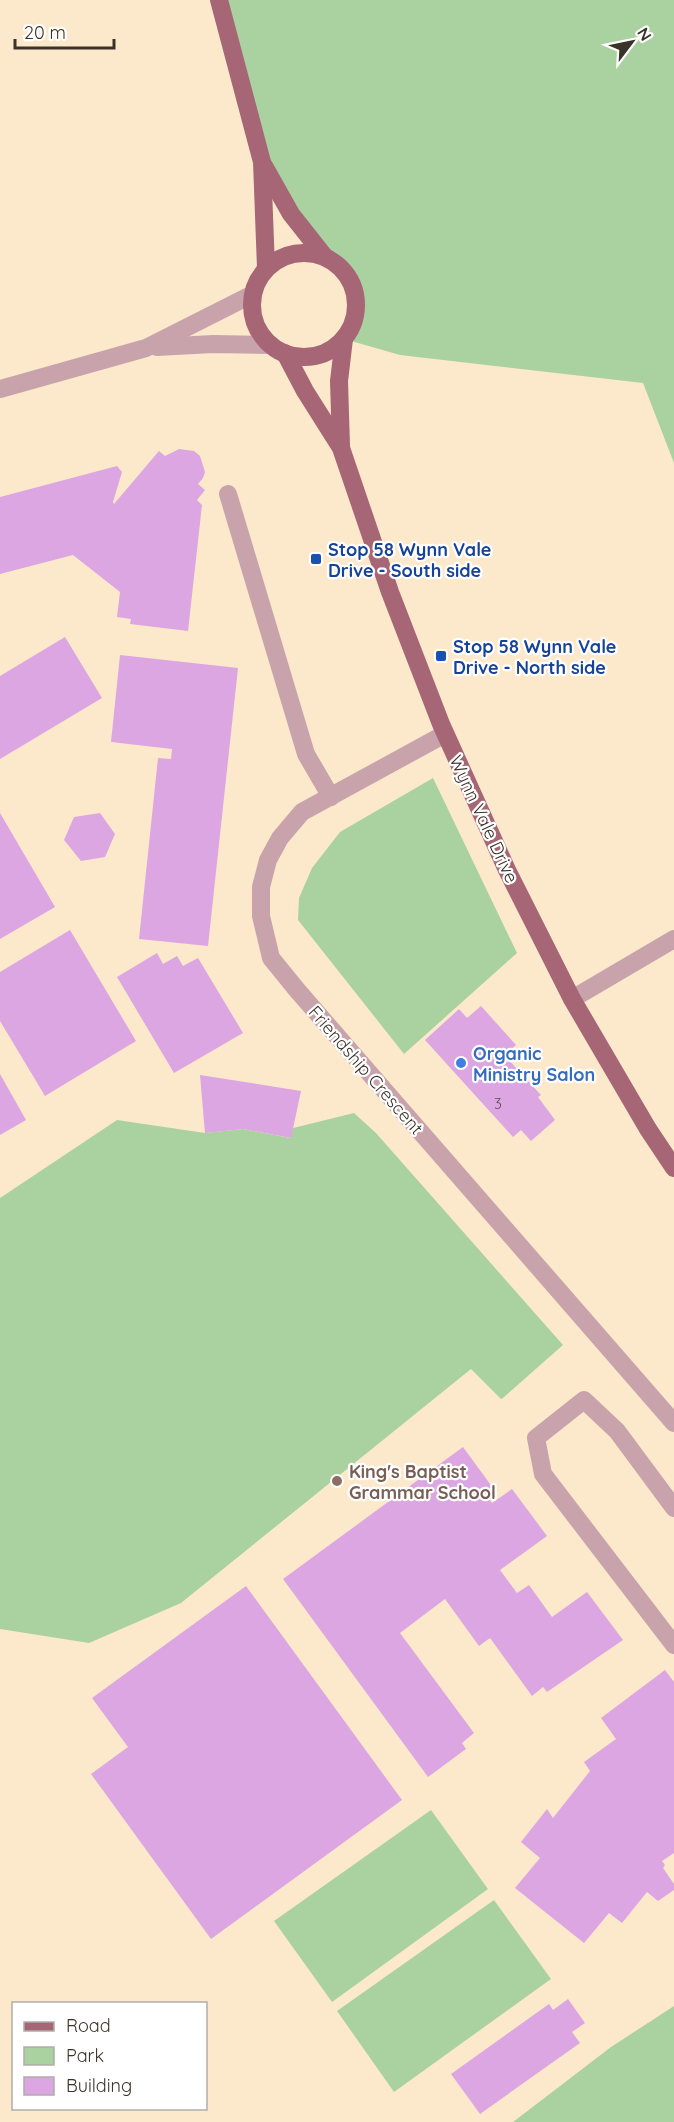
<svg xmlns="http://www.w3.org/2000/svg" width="674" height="2122" font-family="Quicksand,sans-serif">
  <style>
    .green { fill: #aad2a0 }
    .building { fill: #dba6e2 }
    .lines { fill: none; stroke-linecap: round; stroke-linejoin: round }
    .minor { stroke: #c9a3ac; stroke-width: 18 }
    .major { stroke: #a66676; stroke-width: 18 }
    .transit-dot { fill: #1a4fb4; stroke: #fff; stroke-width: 2 }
    .shop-dot { fill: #3f7fe0; stroke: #fff; stroke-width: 2 }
    .education-dot { fill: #8d6e63; stroke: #fff; stroke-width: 2 }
    .labels { text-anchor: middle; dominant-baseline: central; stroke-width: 4.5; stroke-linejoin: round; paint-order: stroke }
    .number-label { font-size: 15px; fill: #625056 }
    .transit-label { font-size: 18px; font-weight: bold; fill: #164399; stroke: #fff; text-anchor: start }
    .street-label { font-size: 18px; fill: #3a3328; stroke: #fff }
    .shop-label { font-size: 18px; font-weight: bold; fill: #366cbe; stroke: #fff; text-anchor: start }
    .education-label { font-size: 18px; font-weight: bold; fill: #785e54; stroke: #fff; text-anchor: start }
  </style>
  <rect width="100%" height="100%" fill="#fce9cc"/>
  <g class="green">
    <path d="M219,0H674V463L643,383L400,355L344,339C365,306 358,278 325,257L262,162Z"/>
    <path d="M433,778L517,953L404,1054L298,920L299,898L312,868L340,832Z"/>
    <path d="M354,1113L376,1133L563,1345L503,1398L501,1399L471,1369L181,1603L89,1643L0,1629V1198L117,1120L205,1133L243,1129L290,1138L293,1128Z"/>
    <path d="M431,1810L488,1889L332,2002L274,1921Z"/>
    <path d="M494,1900L551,1979L394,2092L337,2011Z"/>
    <path d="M674,2006V2122H513L611,2047Z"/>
  </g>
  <g class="building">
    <path d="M179,449L194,451L200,456L205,472L203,478L198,484L205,490L197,500L202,505L188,631L130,624L131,619L117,617L120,592L73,555L0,574V497L117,466L122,472L113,502L114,504L159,451L165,456Z"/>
    <path d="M65,637L102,698L0,759V676Z"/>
    <path d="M120,655L238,668L208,946L139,939L158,758L171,759L172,749L111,742Z"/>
    <path d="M0,813L55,907L0,939Z"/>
    <path d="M100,813L115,834L105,857L81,861L64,840L74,817Z"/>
    <path d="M70,930L136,1041L45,1096L0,1021V972Z"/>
    <path d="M157,953L163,964L177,956L183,966L198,958L243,1033L174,1073L117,977Z"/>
    <path d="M481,1006L516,1045L504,1055L541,1095L538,1097L555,1120L531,1141L521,1130L513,1137L425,1040L459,1009L467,1018Z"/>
    <path d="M0,1074L26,1120L0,1135Z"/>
    <path d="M200,1075L301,1091L291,1138L243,1129L205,1133Z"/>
    <path d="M463,1447L493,1488L485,1494L492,1503L512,1489L547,1536L500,1570L517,1593L529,1585L552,1617L587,1592L623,1640L547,1692L543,1687L532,1696L490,1638L479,1646L445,1599L400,1633L474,1733L462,1743L466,1749L428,1777L283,1579Z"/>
    <path d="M246,1586L402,1800L211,1939L91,1774L128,1747L92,1698Z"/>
    <path d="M665,1670L674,1682V1853L662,1861L665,1865L663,1868L674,1884V1890L658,1901L647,1892L622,1923L609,1913L584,1943L515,1888L540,1858L521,1842L547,1809L553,1818L590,1771L584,1762L616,1739L601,1718Z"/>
    <path d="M568,1999L585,2023L572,2032L580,2043L480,2114L451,2074L549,2004L553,2010Z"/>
  </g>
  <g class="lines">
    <g class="minor">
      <path d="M157,347L213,344L271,345"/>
      <path d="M0,389L146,348L253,294"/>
      <path d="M228,494L306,754L331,797"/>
      <path d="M445,734L302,812L280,838L268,860L261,887V916L271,958L297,990L674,1423"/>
      <path d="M572,999L674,939"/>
      <path d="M674,1508L617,1431L584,1400L536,1438L543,1474L674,1645"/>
    </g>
    <g class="major">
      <path d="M219,0L262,162L266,268"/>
      <path d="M264,166L291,214L325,257"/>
      <circle cx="304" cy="305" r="52"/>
      <path d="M285,353L305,391L341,448L390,592L441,724L507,870L572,999L648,1129L674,1168"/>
      <path d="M341,446L339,381L344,339"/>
    </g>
  </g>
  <g class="transit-dot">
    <rect x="310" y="553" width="12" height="12" rx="3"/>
    <rect x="435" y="650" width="12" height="12" rx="3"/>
  </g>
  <circle class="shop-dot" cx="461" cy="1063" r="6"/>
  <circle class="education-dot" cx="337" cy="1481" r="6"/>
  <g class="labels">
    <g class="number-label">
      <text x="498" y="1103">3</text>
    </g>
    <g class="transit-label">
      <text x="328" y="549">Stop 58 Wynn Vale<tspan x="328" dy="21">Drive - South side</tspan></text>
      <text x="453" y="646">Stop 58 Wynn Vale<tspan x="453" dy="21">Drive - North side</tspan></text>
    </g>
    <g class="street-label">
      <text transform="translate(484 819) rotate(65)">Wynn Vale Drive</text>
      <text transform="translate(366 1070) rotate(49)">Friendship Crescent</text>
    </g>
    <g class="shop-label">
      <text x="473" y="1053">Organic<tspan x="473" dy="21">Ministry Salon</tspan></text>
    </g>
    <g class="education-label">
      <text x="349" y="1471">King's Baptist<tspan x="349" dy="21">Grammar School</tspan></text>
    </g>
  </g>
  <rect x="12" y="2002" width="195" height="108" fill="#ffffff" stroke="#b0ada9" stroke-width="1.5"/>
  <rect x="24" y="2022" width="30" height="9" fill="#a66676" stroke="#b0ada9" stroke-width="1.5"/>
  <text x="66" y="2032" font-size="18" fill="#3a3328">Road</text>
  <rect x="24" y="2047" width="30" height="18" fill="#aad2a0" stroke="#b0ada9" stroke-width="1.5"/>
  <text x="66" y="2062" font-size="18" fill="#3a3328">Park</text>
  <rect x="24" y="2077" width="30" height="18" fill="#dba6e2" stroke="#b0ada9" stroke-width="1.5"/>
  <text x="66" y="2092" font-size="18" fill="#3a3328">Building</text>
  <g transform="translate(632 42) rotate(58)" stroke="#ffffff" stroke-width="4.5" paint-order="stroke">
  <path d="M0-4.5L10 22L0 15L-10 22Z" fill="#3a3328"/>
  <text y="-9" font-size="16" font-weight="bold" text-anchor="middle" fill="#3a3328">N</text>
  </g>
  <path d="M15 39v9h99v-9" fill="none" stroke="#3a3328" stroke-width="3"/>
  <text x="24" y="39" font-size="18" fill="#3a3328" stroke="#ffffff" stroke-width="4.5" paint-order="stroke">20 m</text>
</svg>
